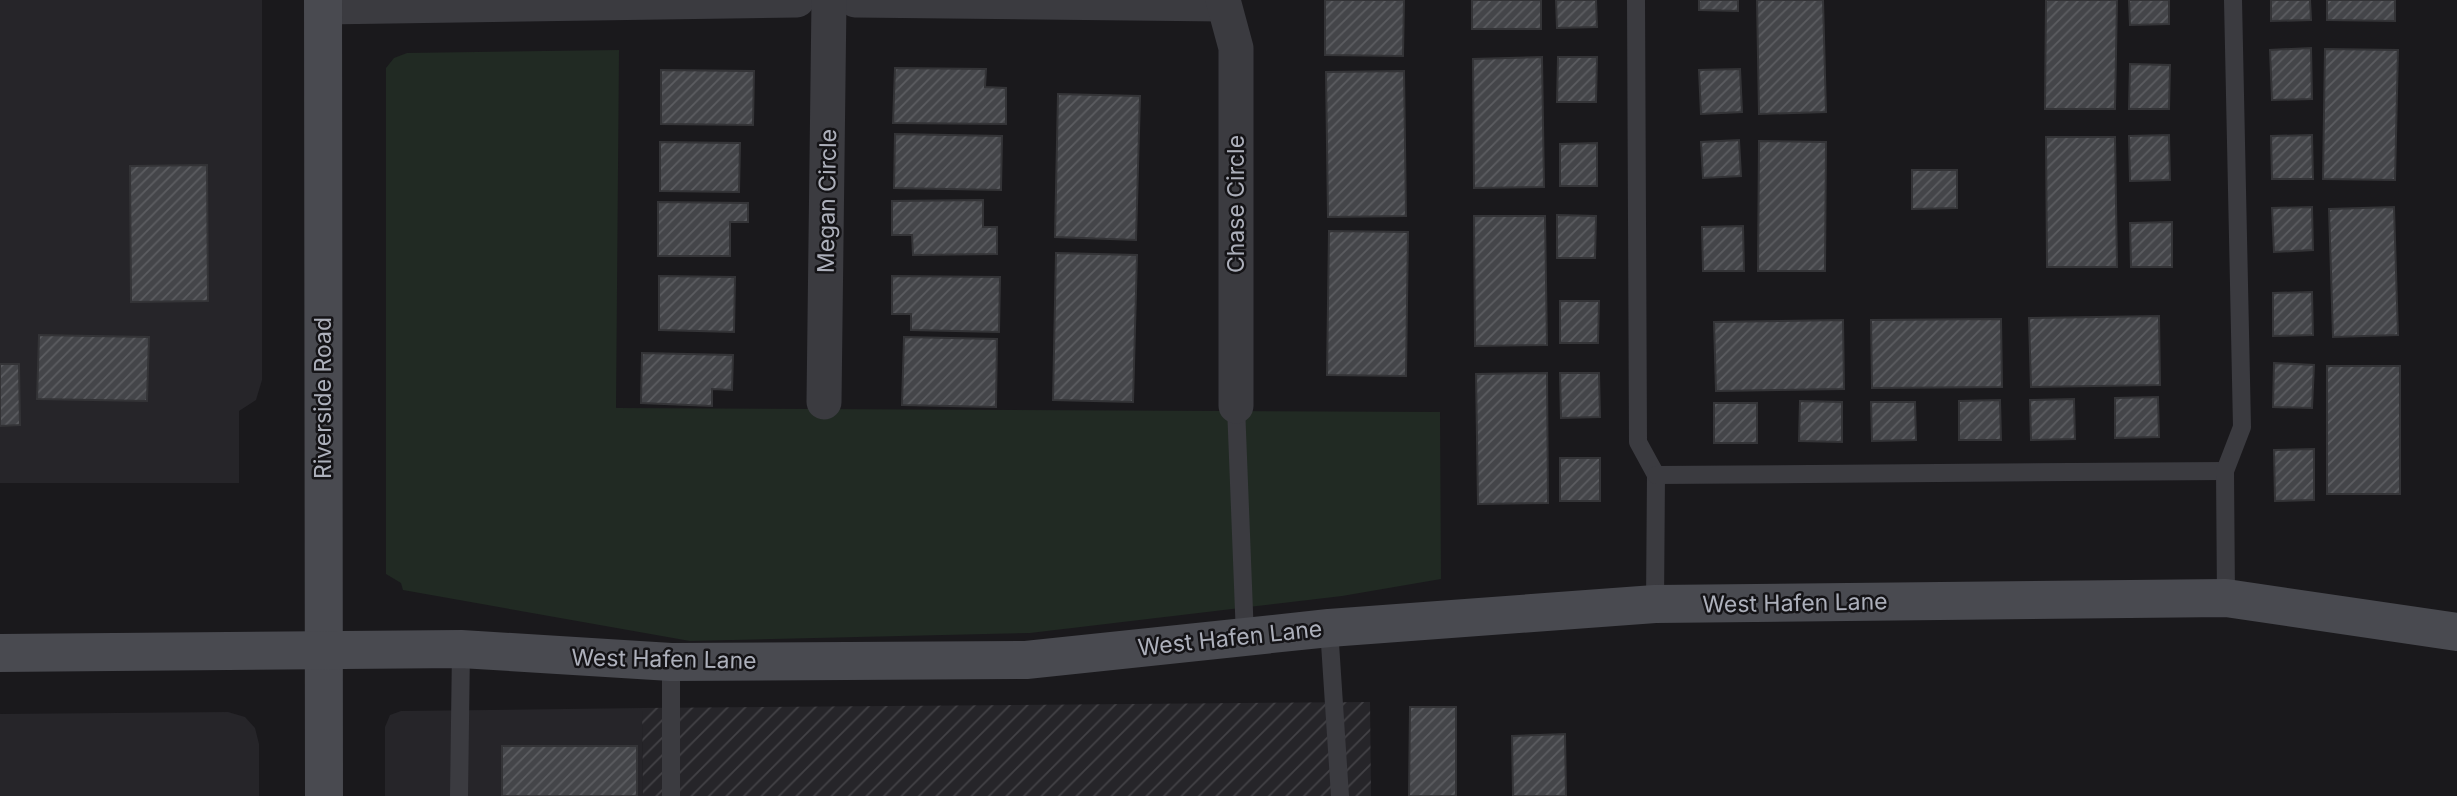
<svg xmlns="http://www.w3.org/2000/svg" width="2457" height="796" font-family="Inter,sans-serif">
  <style>
    .built { fill: #262529 }
    .industrial { fill: url(#industrial-furrows) }
    .grass { fill: #212a23 }
    .building { fill: url(#building-hatch); stroke: #343437; stroke-width: 2 }
    .lines { fill: none; stroke-linecap: round; stroke-linejoin: round }
    .lane { stroke: #3b3b40; stroke-width: 18 }
    .street { stroke: #3b3b40; stroke-width: 35 }
    .secondary { stroke: #494a50; stroke-width: 38 }
    .labels { text-anchor: middle; dominant-baseline: central; stroke-width: 5; stroke-linejoin: round; paint-order: stroke }
    .street-label { font-size: 23px; fill: #adb0bb; stroke: #151417 }
  </style>
  <defs>
    <pattern id="industrial-furrows" width="10" height="10" patternUnits="userSpaceOnUse" patternTransform="scale(1.75)"><rect width="10" height="10" fill="#262529"/><path d="M-1 1l2-2M0 10L10 0M9 11l2-2" fill="none" stroke="#434246"/></pattern>
    <pattern id="building-hatch" width="6" height="6" patternUnits="userSpaceOnUse" patternTransform="scale(1.75)"><rect width="6" height="6" fill="#444549"/><path d="M-1 1l2-2M0 6l6-6M5 7l2-2" fill="none" stroke="#5c5d61"/></pattern>
  </defs>
  <rect width="100%" height="100%" fill="#1a191c"/>
  <g class="built">
    <path d="M0,0H262V380L256,400L239,411V483H0Z"/>
    <path d="M642,708L643,796H385V727L390,715L401,711Z"/>
    <path d="M228,712L245,717L255,728L259,744V796H0V714Z"/>
  </g>
  <path class="industrial" d="M1370,702L1371,796H643L642,708Z"/>
  <path class="grass" d="M619,50L616,408L1440,412L1441,579L1342,596L1030,633L690,641L403,590L401,583L386,574V68L394,58L407,53Z"/>
  <g class="building">
    <path d="M1325,0H1404L1403,56L1325,55Z"/>
    <rect x="1472" y="0" width="69" height="29"/>
    <path d="M1556,0H1596L1597,27L1557,28Z"/>
    <path d="M1699,0H1738V11L1699,10Z"/>
    <path d="M1757,0H1823L1826,112L1759,114Z"/>
    <path d="M2046,0H2117L2115,109H2045Z"/>
    <path d="M2129,0H2169V24L2130,25Z"/>
    <path d="M2271,0H2310L2311,20L2271,21Z"/>
    <path d="M2327,0H2395V21L2327,20Z"/>
    <path d="M2311,48L2312,99L2272,100L2270,50Z"/>
    <path d="M2325,49L2398,50L2395,180L2323,179Z"/>
    <path d="M1542,57L1544,187L1474,188L1473,59Z"/>
    <path d="M1558,57H1597L1596,102H1557Z"/>
    <path d="M2130,64L2170,65L2169,109H2129Z"/>
    <path d="M895,68L986,69L985,87L1006,88V124L893,123Z"/>
    <path d="M1740,69L1742,112L1701,114L1699,70Z"/>
    <path d="M661,70L754,71L753,125L661,124Z"/>
    <path d="M1404,71L1406,216L1328,217L1326,72Z"/>
    <path d="M1058,94L1140,96L1136,240L1055,237Z"/>
    <path d="M895,134L1002,136L1001,190L894,188Z"/>
    <path d="M2169,135L2170,180L2130,181L2129,136Z"/>
    <path d="M2312,135L2313,179H2272L2271,136Z"/>
    <path d="M2046,137H2115L2117,267H2047Z"/>
    <path d="M1739,140L1741,176L1703,178L1701,142Z"/>
    <path d="M1759,141L1826,142L1825,271H1758Z"/>
    <path d="M660,142L740,143L739,192L660,191Z"/>
    <path d="M1597,143V186H1560V144Z"/>
    <path d="M207,165L208,301L131,302L130,166Z"/>
    <path d="M1912,170H1957V208L1912,209Z"/>
    <path d="M983,200V227H997V254L913,255L912,235H892V201Z"/>
    <path d="M658,202L748,203V222H730V256H658Z"/>
    <path d="M2312,207L2313,250L2274,252L2272,208Z"/>
    <path d="M2394,207L2398,335L2333,337L2329,209Z"/>
    <path d="M1557,215L1596,216L1595,258H1557Z"/>
    <path d="M1474,216H1545L1547,345L1475,346Z"/>
    <path d="M2172,222V267H2131L2130,223Z"/>
    <path d="M1743,226L1744,271H1703L1702,227Z"/>
    <path d="M1329,231L1408,232L1406,376L1327,375Z"/>
    <path d="M1056,253L1137,255L1133,402L1053,400Z"/>
    <path d="M659,276L735,277L734,332L659,330Z"/>
    <path d="M892,276L1000,277L999,332L911,330V314H892Z"/>
    <path d="M2312,292L2313,335L2273,336V293Z"/>
    <path d="M1560,301H1599L1598,343H1560Z"/>
    <path d="M2159,316L2160,385L2031,387L2029,318Z"/>
    <path d="M2001,319L2002,387L1872,388L1871,320Z"/>
    <path d="M1843,320L1844,389L1716,391L1714,322Z"/>
    <path d="M39,335L149,337L147,401L37,399Z"/>
    <path d="M904,337L997,339L996,407L902,405Z"/>
    <path d="M642,353L733,355L732,390L712,389V406L641,403Z"/>
    <path d="M2274,363L2314,365L2312,408L2273,407Z"/>
    <path d="M0,364H19L20,425L0,426Z"/>
    <rect x="2327" y="366" width="73" height="128"/>
    <path d="M1547,373L1548,503L1478,504L1476,374Z"/>
    <path d="M1560,373H1599L1600,417L1561,418Z"/>
    <path d="M2158,397L2159,437L2115,438V398Z"/>
    <path d="M2074,399L2075,439L2031,440L2030,400Z"/>
    <path d="M2000,400L2001,440H1959V401Z"/>
    <path d="M1800,401L1842,402V442L1799,441Z"/>
    <path d="M1871,402H1915L1916,440L1872,441Z"/>
    <rect x="1714" y="403" width="43" height="40"/>
    <path d="M2314,449V500L2275,501L2274,450Z"/>
    <rect x="1560" y="458" width="40" height="43"/>
    <path d="M1410,707H1456V796H1409Z"/>
    <path d="M1565,734L1566,796H1513L1512,736Z"/>
    <rect x="502" y="746" width="135" height="50"/>
  </g>
  <g class="lines">
    <g class="lane">
      <path d="M1636,0L1638,442L1656,475L1655,604"/>
      <path d="M1236,406L1245,637"/>
      <path d="M1656,475L2225,471"/>
      <path d="M2226,598L2225,471L2242,427L2233,0"/>
      <path d="M1329,628L1340,796"/>
      <path d="M671,662V796"/>
      <path d="M459,796L461,649"/>
    </g>
    <g class="street">
      <path d="M855,0L1223,4"/>
      <path d="M1223,0L1236,48V406"/>
      <path d="M323,7L797,0"/>
      <path d="M824,402L829,0"/>
    </g>
    <g class="secondary">
      <path d="M323,0L324,796"/>
      <path d="M0,653L461,649L671,662L1026,660L1329,628L1655,604L2226,598L2457,632"/>
    </g>
  </g>
  <g class="labels">
    <g class="street-label">
      <text transform="translate(827 201) rotate(-89)">Megan Circle</text>
      <text transform="translate(1236 204) rotate(-90)">Chase Circle</text>
      <text transform="translate(323 398) rotate(-90)">Riverside Road</text>
      <text transform="translate(1795 603) rotate(-1)">West Hafen Lane</text>
      <text transform="translate(1230 638) rotate(-6)">West Hafen Lane</text>
      <text transform="translate(664 659) rotate(1)">West Hafen Lane</text>
    </g>
  </g>
</svg>
